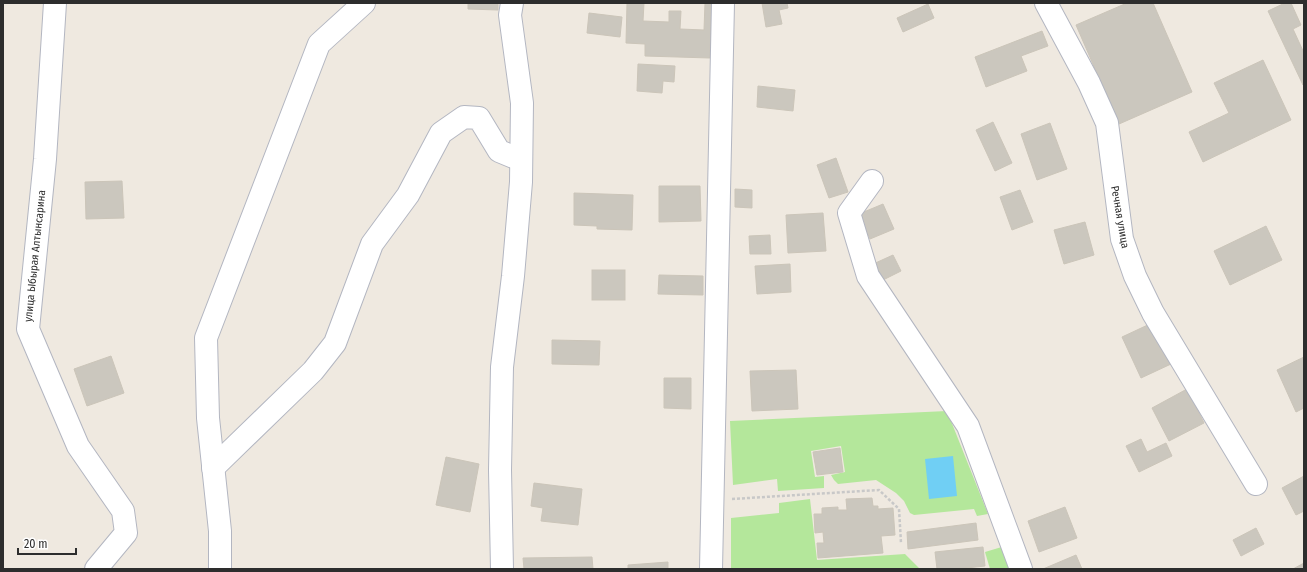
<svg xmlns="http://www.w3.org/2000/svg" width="1307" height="572" font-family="'Fira Sans Condensed',sans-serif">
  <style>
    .green { fill: #b4e79b }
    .water { fill: #70cff4 }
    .building { fill: #cbc7be; stroke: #cbc5b9 }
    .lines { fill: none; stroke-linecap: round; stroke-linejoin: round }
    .minor-casing { stroke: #b3b6c1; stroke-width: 24 }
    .path { stroke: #c8c8c8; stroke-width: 2.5; stroke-dasharray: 3 2; stroke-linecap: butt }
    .minor { stroke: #fff; stroke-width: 22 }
    .labels { text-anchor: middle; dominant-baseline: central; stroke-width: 3.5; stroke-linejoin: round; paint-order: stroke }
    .street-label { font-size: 11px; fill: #2d2d2d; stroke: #fff }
  </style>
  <rect width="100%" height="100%" fill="#efe9e0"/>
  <g class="green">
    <path d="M947,411L988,514L977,516L974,509L914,515L910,513L904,501L896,493L876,480L838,484L834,480L831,475L845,472L841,446L811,451L815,477L824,476V488L778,491L777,479L733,485L730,421Z"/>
    <path d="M810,499L817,560L905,554L920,569H731V518L779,513V503Z"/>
    <path d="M1005,546L1011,569H990L985,552Z"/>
  </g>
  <path class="water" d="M953,456L957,496L929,499L925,459Z"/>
  <g class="building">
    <path d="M468,3H498V10L468,9Z"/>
    <path d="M627,3H644L643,21L669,22V11H681L680,29L704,30L705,3H712L710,58L645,56V44L626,43Z"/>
    <path d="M762,3H787L788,8L779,10L782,24L766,27Z"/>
    <path d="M1127,3H1153L1192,92L1119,124L1076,25Z"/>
    <path d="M1285,3H1291L1301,25L1293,29L1304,53L1303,85L1268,11Z"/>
    <path d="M928,4L934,18L903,32L897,18Z"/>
    <path d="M589,13L622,17L620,37L587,33Z"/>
    <path d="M1042,31L1048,46L1021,56L1027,71L986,87L975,57Z"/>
    <path d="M1263,60L1291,120L1203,162L1189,132L1229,113L1214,83Z"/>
    <path d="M638,64L675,66L674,82L663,81L662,93L637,91Z"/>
    <path d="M758,86L795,90L793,111L757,107Z"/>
    <path d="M993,122L1012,163L995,171L976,130Z"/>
    <path d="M1050,123L1067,169L1037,180L1021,134Z"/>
    <path d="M836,158L848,192L829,198L817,165Z"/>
    <path d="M122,181L124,218L86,219L85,182Z"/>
    <path d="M659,186H700L701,221L659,222Z"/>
    <path d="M735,189L752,190V208L735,207Z"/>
    <path d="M1020,190L1033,222L1012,230L1000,197Z"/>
    <path d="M574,193L633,195L632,230L597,229V226L574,225Z"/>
    <path d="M883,204L894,229L870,239L859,214Z"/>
    <path d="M823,213L826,251L788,253L786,215Z"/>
    <path d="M1085,222L1094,255L1064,264L1054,230Z"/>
    <path d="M1266,226L1282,260L1230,285L1214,251Z"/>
    <path d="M770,235L771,254H750L749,236Z"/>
    <path d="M893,255L901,271L879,282L871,265Z"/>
    <path d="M790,264L791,292L757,294L755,266Z"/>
    <rect x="592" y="270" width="33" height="30"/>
    <path d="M659,275L703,276V295L658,294Z"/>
    <path d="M1152,323L1171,364L1141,378L1122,337Z"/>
    <path d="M552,340L600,341L599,365L552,364Z"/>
    <path d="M111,356L124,393L87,406L74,369Z"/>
    <path d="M1304,357V408L1296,412L1277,370Z"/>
    <path d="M796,370L798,409L752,411L750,371Z"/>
    <path d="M664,378H691V409L664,408Z"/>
    <path d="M1187,389L1204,423L1169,441L1152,408Z"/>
    <path d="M1141,439L1147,452L1166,443L1172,456L1139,472L1126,446Z"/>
    <path d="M840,448L843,472L817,475L813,452Z"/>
    <path d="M446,457L479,464L470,512L436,505Z"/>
    <path d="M1304,476V511L1296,515L1282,488Z"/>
    <path d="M534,483L582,489L578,525L541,521L543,508L531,506Z"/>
    <path d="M872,498L873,506H878V509L893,508L895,535L881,536L883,553L818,558L817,543H824L823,532L815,533L814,514H822V508L838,507V510H847L846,499Z"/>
    <path d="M1065,507L1077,538L1039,552L1028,521Z"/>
    <path d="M976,523L978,540L908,549L907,532Z"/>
    <path d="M1256,528L1264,544L1241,556L1233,540Z"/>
    <path d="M983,547L985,566L957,569H937L935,552Z"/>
    <path d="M1076,555L1082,569H1043Z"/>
    <path d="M592,557L593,569H524L523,558Z"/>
    <path d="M668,562V569H628V565Z"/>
    <path d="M1304,563V569H1293Z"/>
  </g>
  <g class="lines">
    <g class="minor-casing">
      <g id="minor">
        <path d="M55,3L45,159L28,329L78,446L123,511L126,533L96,569"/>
        <path d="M1046,3L1089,83L1107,123L1122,239L1135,276L1153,313L1256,484"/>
        <path d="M872,181L849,213L868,276L968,426L1021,569"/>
        <path d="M213,468L313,371L335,343L372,244L408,195L441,133L464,117L479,118L499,151L521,160"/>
        <path d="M220,569V531L208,418L206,338L319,44L364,3"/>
        <path d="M502,569L500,470L502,367L513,276L521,182L522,103L510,15L512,3"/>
        <path d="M711,569L723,3"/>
      </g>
    </g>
    <path class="path" d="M732,499L879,490L899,509L901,543"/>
    <use href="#minor" class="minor"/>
  </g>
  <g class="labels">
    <g class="street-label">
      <text transform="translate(1120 217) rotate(80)">Речная улица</text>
      <text transform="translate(35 256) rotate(-84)">улица Ыбырая Алтынсарина</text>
    </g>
  </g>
  <rect width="1307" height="572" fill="none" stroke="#2d2d2d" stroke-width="8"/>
  <path d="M18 548v6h58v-6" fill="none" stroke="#2d2d2d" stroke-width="2"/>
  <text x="24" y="548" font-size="12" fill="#2d2d2d" stroke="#ffffff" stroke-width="3" paint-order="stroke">20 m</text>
</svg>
